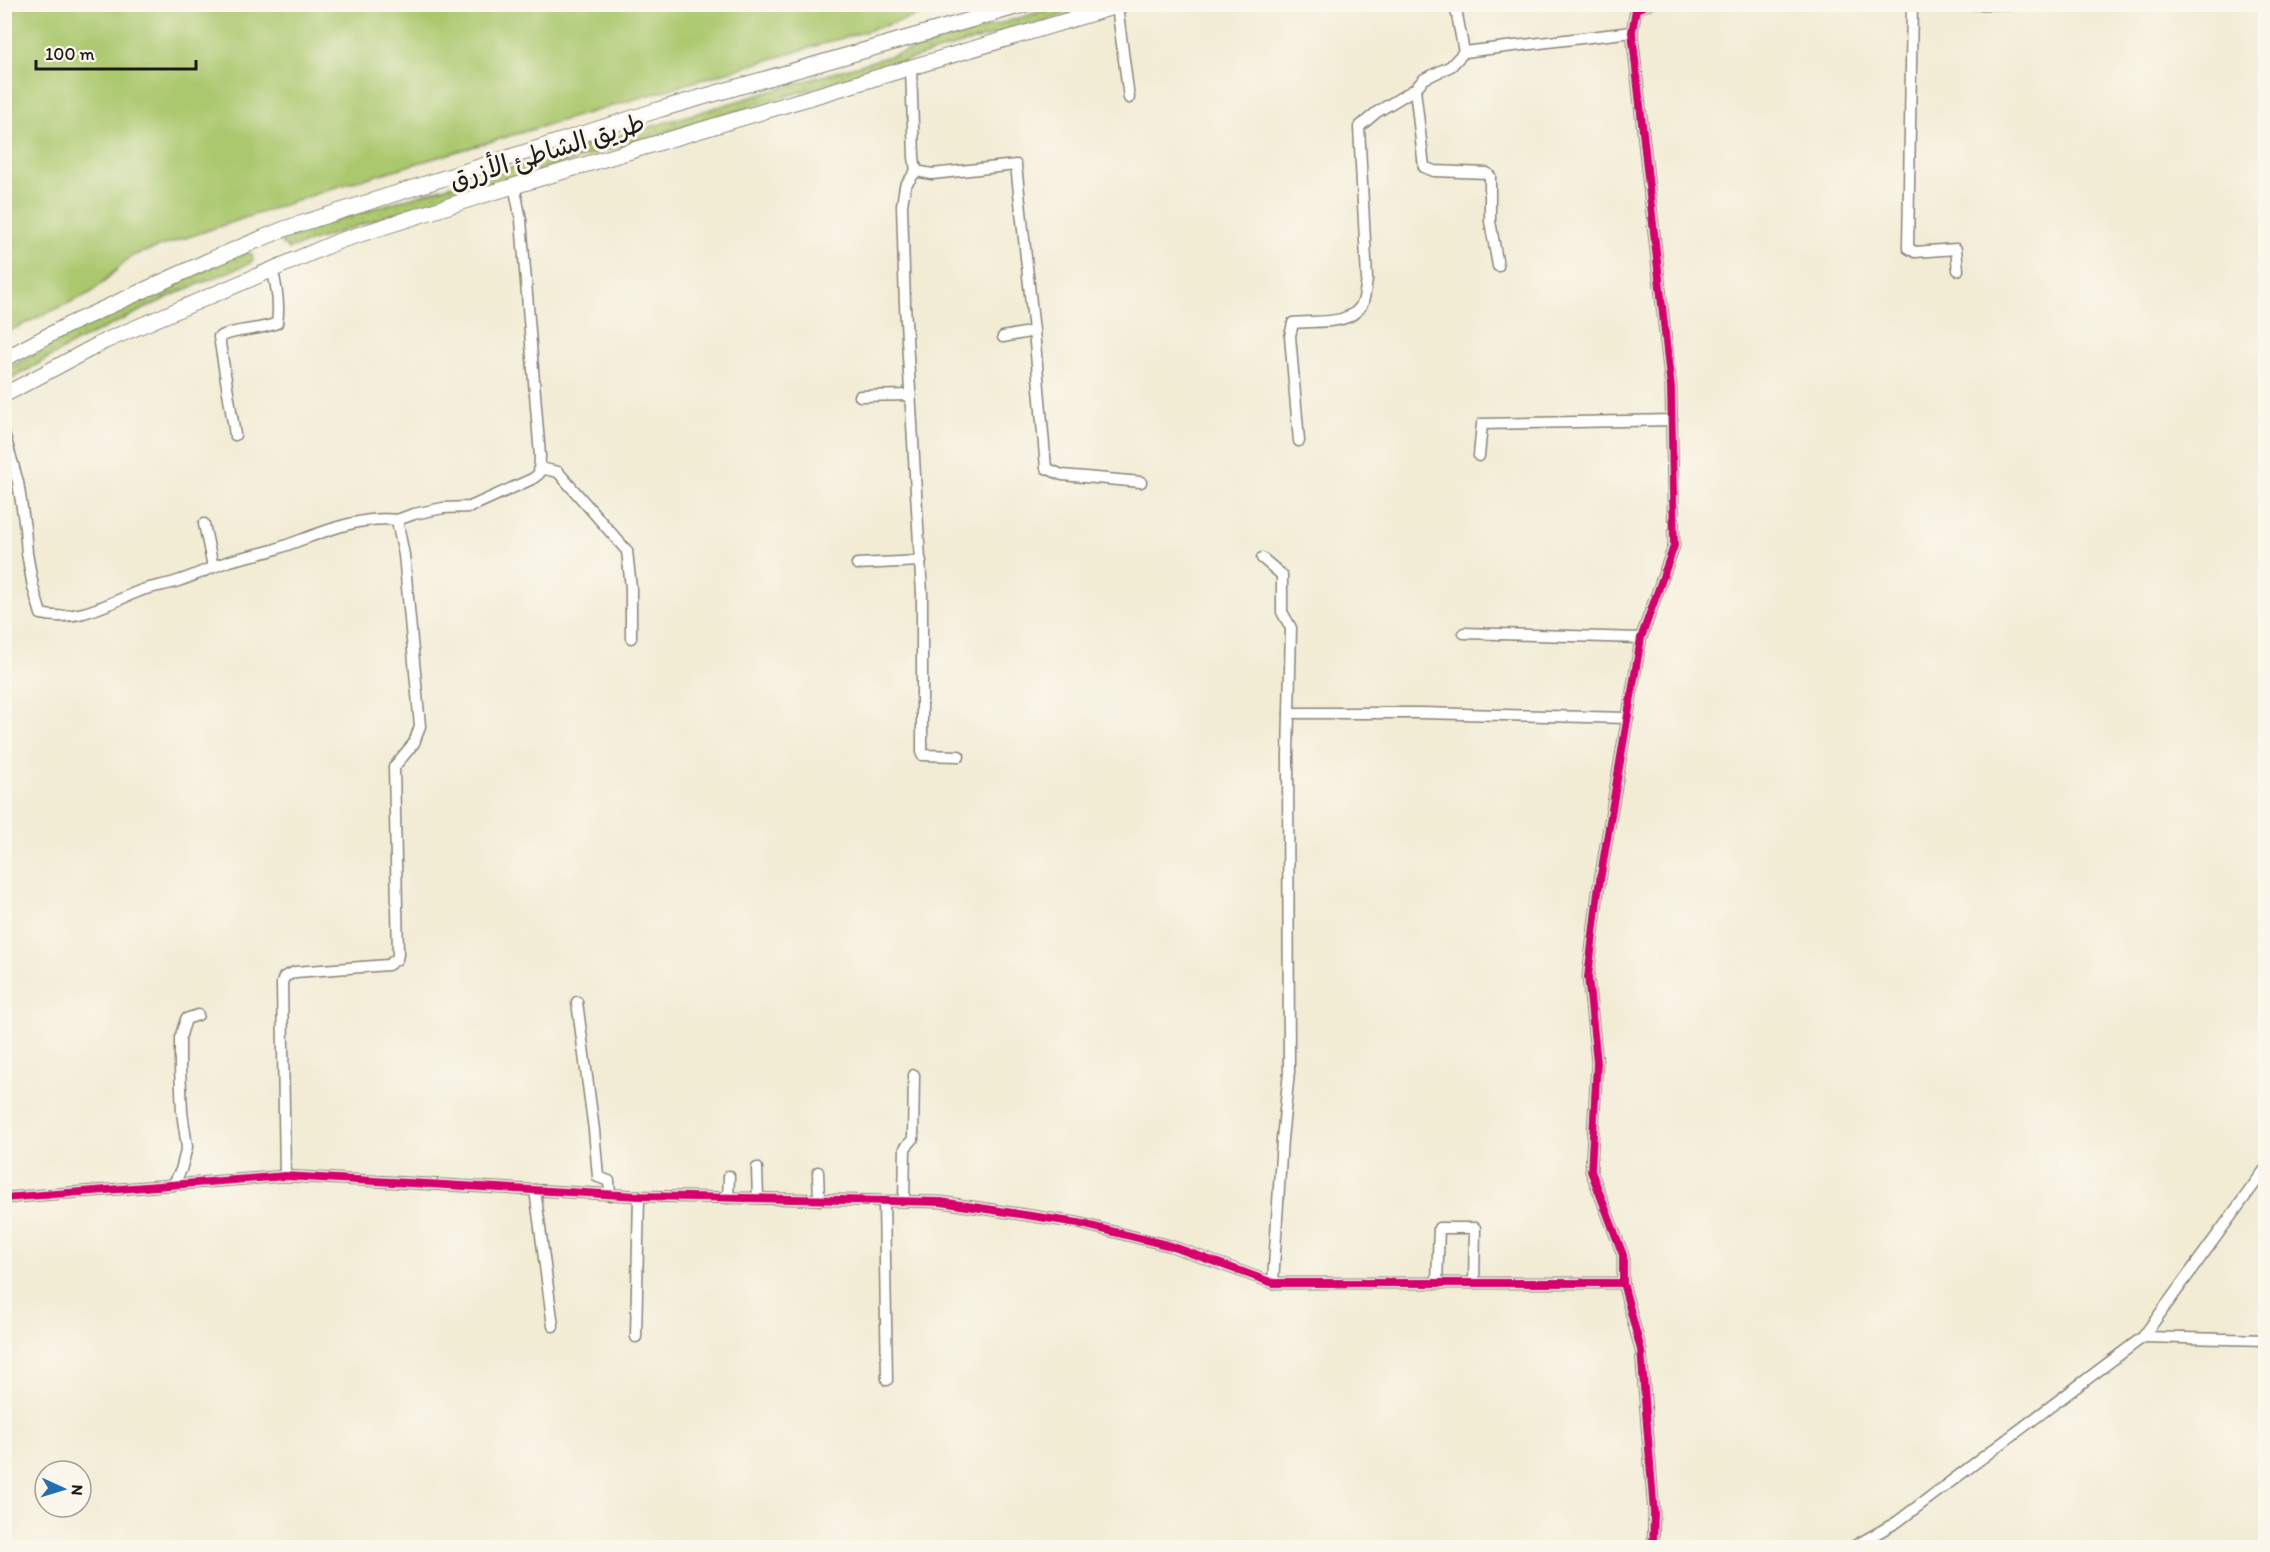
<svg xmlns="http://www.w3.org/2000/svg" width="2270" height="1552" font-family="Itim,'Playpen Sans Arabic',sans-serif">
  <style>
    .grass { fill: url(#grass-dots); stroke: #647245; stroke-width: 1.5 }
    .park { fill: #abc86e; stroke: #647245; stroke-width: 1.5 }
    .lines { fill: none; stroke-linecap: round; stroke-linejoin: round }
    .minor-casing { stroke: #878478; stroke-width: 13 }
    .secondary-casing { stroke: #878478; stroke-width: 17 }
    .minor { stroke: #fff; stroke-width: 10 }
    .secondary { stroke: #fff; stroke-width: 15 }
    .cycleway-casing { stroke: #fbf7ec; stroke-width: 11 }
    .cycleway { stroke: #d6006c; stroke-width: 8 }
    .labels { text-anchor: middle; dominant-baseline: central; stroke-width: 6; stroke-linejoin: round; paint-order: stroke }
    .street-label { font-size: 26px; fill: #1c1c1c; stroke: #fbf7ec }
  </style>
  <defs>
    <pattern id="grass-dots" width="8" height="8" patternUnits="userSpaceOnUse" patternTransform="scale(1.5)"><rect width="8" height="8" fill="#abc86e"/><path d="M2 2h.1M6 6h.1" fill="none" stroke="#93ab5f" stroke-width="1.8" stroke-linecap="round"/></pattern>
  </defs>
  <rect width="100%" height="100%" fill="#fbf7ec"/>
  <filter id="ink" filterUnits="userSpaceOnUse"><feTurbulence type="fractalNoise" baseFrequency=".0167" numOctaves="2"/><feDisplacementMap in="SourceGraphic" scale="12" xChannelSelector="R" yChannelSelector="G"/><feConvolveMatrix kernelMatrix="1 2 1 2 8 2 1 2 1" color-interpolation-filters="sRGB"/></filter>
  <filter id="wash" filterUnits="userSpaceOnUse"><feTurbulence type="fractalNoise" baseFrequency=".008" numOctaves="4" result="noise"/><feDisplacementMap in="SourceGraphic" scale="24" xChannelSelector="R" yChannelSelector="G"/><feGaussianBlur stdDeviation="1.35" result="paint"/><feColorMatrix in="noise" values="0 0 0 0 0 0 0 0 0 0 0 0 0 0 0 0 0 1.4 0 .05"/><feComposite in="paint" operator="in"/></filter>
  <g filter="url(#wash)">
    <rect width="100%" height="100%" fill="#f2ecd5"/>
    <g class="grass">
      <path d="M1063,5H1100L951,47L381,218L289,249L282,244V240L289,235L375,208Z"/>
      <path d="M245,251L252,254L253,260L250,263L177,293L76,342L5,383V370L77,330Z"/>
    </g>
    <path class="park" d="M5,4H955V5L343,185L132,256L92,292L5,333Z"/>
  </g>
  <g filter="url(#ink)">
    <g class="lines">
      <g class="minor-casing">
        <g id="minor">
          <path d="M1455,4L1464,52L1632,32"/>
          <path d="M1649,4L1636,9L1632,32L1671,388L1674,546L1641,638L1598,892L1588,977L1597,1062L1591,1171L1623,1255V1283L1641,1350L1654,1513L1653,1548"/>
          <path d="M1912,4L1908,248L1915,252L1956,249L1958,270"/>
          <path d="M1961,4H2059"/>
          <path d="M1117,6L1129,98"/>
          <path d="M911,67L914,157L916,171L932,174L1016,165L1034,331L1046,468L1062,475L1141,482"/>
          <path d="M1415,89L1424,167L1434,171L1487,173L1490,176V221L1498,266"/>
          <path d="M916,171L905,186L902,205L905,305L922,594V755L959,756"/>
          <path d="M1003,337L1034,331"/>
          <path d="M860,396L911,395"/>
          <path d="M4,433L18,482L25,528L27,553L33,587L41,614C77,623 109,603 142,590C154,586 168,585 181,580C196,575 210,568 224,563C240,557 257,555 273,550C312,537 355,515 397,520L404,555L420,726L414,743L394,767L398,954L397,959L388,965L295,972L284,977L282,983L285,1176"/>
          <path d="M235,435L219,337C238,328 258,331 277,323C280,304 277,287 272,269"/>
          <path d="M1299,441L1290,336L1293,323C1314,320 1353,327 1363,302C1365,295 1366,286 1367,279L1359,127L1377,112L1415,89L1424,79L1451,66L1464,52"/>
          <path d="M1479,456L1482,424L1672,420"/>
          <path d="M540,468L558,472L627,551L631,588V638"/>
          <path d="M397,520L414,514L443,508L470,507L532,479L539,474L540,456L521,220L514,185"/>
          <path d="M204,524L213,567"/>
          <path d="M1262,558L1282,575V612L1291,628L1288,755L1289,1072L1282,1139L1273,1283"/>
          <path d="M857,564L921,561"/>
          <path d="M1464,633L1641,638"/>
          <path d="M1289,713H1421L1628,718"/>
          <path d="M577,1002L594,1130L598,1177L609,1181L610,1195"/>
          <path d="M757,1168L758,1198"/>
          <path d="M818,1172L819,1200"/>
          <path d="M173,1185L181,1170L187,1147L182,1112L180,1068V1038L186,1019L198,1015"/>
          <path d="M535,1190L553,1326"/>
          <path d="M4,1198L285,1176L639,1196L941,1202L1078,1223L1171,1246L1273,1283H1623"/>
          <path d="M728,1198L729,1176"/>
          <path d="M884,1201L887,1380"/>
          <path d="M904,1201L905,1148L913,1139L914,1075"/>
          <path d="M1437,1283L1439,1228H1475L1474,1283"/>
          <path d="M636,1337L639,1196"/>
          <path d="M2143,1337L2266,1340"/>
          <path d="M1851,1548L1897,1522L2143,1337L2266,1168"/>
        </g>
      </g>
      <g class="secondary-casing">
        <g id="secondary">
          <path d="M4,359L68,325L210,260L284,229L661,109L1026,4"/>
          <path d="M4,395L105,341L339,241L477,197L1123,4"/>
        </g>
      </g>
      <use href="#minor" class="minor"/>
      <use href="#secondary" class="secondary"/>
      <g class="cycleway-casing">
        <g id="cycleway">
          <path d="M1649,4L1636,9L1632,32L1671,388L1674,546L1641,638L1598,892L1588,977L1597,1062L1591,1171L1623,1255V1283L1641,1350L1654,1513L1653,1548"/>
          <path d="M4,1198L285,1176L639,1196L941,1202L1078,1223L1171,1246L1273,1283H1623"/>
        </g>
      </g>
      <use href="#cycleway" class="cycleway"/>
    </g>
  </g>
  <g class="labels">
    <g class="street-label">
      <text transform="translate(547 151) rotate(-17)">طريق الشاطئ الأزرق</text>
    </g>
  </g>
  <rect width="2270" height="1552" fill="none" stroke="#fbf7ec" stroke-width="24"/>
  <g transform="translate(63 1489) rotate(94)"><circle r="28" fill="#fbf7ec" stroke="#a29f99" stroke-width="1.5"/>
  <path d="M0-4.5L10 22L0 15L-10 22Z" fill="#1f6fb2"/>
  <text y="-9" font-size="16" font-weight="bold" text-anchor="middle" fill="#1c1c1c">N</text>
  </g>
  <path d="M36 60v9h160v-9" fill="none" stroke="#1c1c1c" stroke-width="3"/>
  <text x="45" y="60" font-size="18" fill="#1c1c1c" stroke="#fbf7ec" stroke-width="4.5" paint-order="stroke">100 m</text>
</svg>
